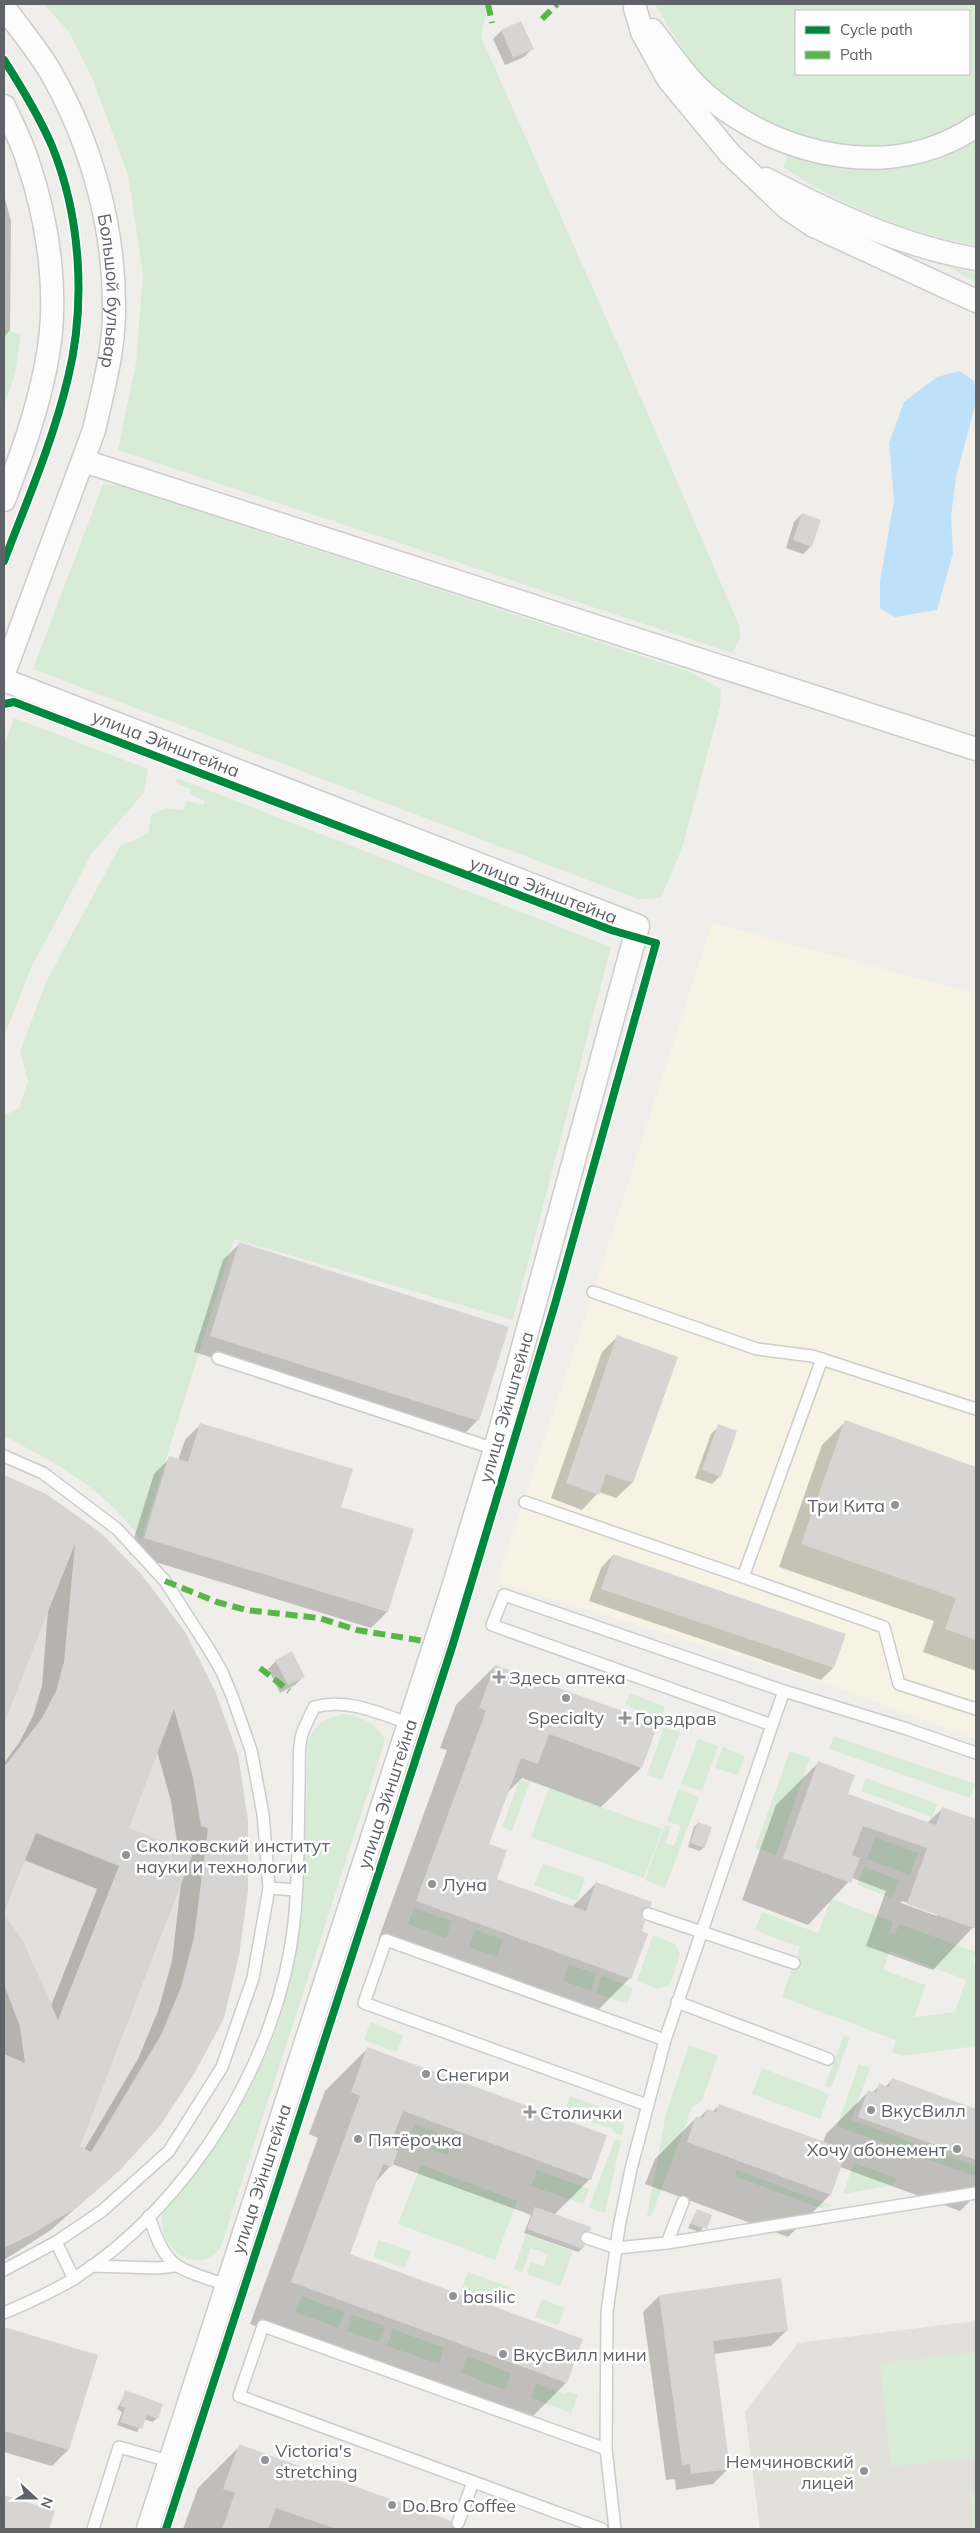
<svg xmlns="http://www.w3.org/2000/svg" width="980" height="2533" font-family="Mulish,sans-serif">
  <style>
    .commercial { fill: #f7f3e4 }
    .education { fill: #e2e0da }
    .green { fill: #d8ebd6; fill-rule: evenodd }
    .water { fill: #bfe0f9 }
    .shadow { fill: #0003; fill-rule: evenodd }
    .building { fill: #d6d5d3; fill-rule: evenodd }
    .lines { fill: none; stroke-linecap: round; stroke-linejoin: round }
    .lane-casing { stroke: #cbcccc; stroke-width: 14 }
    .street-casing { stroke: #cbcccc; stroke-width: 25 }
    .lane { stroke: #fdfcfc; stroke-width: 11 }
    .street { stroke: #fdfcfc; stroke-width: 22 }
    .quiet { stroke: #58b549; stroke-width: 6; stroke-dasharray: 12 6; stroke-linecap: butt }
    .cycleway-casing { stroke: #fff; stroke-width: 11 }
    .cycleway { stroke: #00873e; stroke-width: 8 }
    .poi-dot { fill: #919496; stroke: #fff; stroke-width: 2 }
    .labels { text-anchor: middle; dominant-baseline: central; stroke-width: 5; stroke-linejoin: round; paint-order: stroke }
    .street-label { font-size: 18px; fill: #5f6368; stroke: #fff }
    .poi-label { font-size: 18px; fill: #5f6368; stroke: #fff; text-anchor: start }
  </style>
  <rect width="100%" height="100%" fill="#efeeea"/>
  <path class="commercial" d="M712,923L976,994V1739L814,1679L496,1582L578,1339Z"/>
  <g class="education">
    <path d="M4,1475L46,1494L101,1533L141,1574L185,1632L215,1691L238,1755L248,1821V1890L239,1955L224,2018L194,2074L159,2127L119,2171L76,2208L29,2236L4,2248Z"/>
    <path d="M976,2321V2529H760L745,2412L798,2343Z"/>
  </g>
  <g class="green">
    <path d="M44,4H488L481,37L622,354L739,625L740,639L732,653L118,450L136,363L143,274L128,175L93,80L69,32Z"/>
    <path d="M655,4H976V114C912,161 820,152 752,118C740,111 727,99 716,90C694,71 670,29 655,4ZM796,11H969V74H796Z"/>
    <path d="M976,139V245C909,234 840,205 783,167L788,155C807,160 828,168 847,169C890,170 939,160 976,139Z"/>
    <path d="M950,267L976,273V283Z"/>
    <path d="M4,329L21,335L15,374L4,407Z"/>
    <path d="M103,484C135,485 165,498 194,510L690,672L721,689L720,707L682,848L661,898L638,899L33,669Z"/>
    <path d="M14,718L148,769L144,792L92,853L30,970L4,1037V745Z"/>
    <path d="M177,778L611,947L513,1320L234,1239L141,1540C105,1489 58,1464 4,1436V1115L19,1109L28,1081L20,1052L46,982L120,846L148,834L151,815L166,808L183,810L187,801L204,805V801L190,794V789L176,783Z"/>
    <path d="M630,1693L665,1707L661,1718L625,1705Z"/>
    <path d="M344,1714C362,1717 376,1723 385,1740L220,2249C217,2252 212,2257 208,2258C183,2268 160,2242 162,2219C163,2203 180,2190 190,2179C223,2142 248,2096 268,2050C310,1953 304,1845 308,1741C318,1722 323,1719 344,1714Z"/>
    <path d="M664,1727L680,1732L662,1780L647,1775Z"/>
    <path d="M834,1736L975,1784L970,1798L829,1749Z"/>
    <path d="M698,1739L718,1746L702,1791L681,1784Z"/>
    <path d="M723,1747L745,1756L738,1775L715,1768Z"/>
    <path d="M790,1751L810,1758L776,1855L755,1848Z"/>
    <path d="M866,1778L937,1804L932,1817L861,1791Z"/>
    <path d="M520,1779L530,1782L512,1831L502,1827Z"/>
    <path d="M549,1788L662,1829L644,1878L531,1837Z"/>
    <path d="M679,1789L699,1797L665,1888L645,1880L665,1825L671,1827L665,1843L674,1846L681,1826L667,1821Z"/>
    <path d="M875,1837L918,1853L910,1875L867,1859Z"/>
    <path d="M543,1864L585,1878L577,1901L534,1885Z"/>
    <path d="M864,1867L899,1880L892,1898L857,1885Z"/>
    <path d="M831,1899L893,1922L890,1932L895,1934L899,1924L976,1952L973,1962L976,1964V2046L903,2056L892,2052L896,2040L782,1997L800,1947L755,1930L762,1912L818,1933ZM890,1951L966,1980L955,2012L914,2017L926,1985L883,1970Z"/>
    <path d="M414,1908L452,1921L446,1938L408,1924Z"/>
    <path d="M475,1930L503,1939L497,1957L469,1947Z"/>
    <path d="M653,1935L675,1944L680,1954L670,1985L658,1989L637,1981Z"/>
    <path d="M569,1964L596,1974L591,1991L563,1981Z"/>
    <path d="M602,1976L633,1988L627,2004L596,1993Z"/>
    <path d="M370,2022L403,2035L397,2052L364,2040Z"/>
    <path d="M844,2035L850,2037L831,2088L825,2086Z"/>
    <path d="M689,2045L718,2056L701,2102L692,2107L651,2217L647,2216L666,2114Z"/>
    <path d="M859,2064L870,2068L851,2120L976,2166L975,2175H971L837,2126Z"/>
    <path d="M762,2068L829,2094L820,2119L752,2094Z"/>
    <path d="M570,2096L618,2113C625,2121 625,2126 622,2135L613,2132V2129L564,2114Z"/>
    <path d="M415,2124L453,2139L447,2155L408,2140Z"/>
    <path d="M615,2139L621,2141L605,2213L589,2208Z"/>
    <path d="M854,2163L896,2178L893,2185L843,2194Z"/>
    <path d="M421,2165L517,2201L495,2260L398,2224Z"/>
    <path d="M537,2170L589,2189L583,2204L531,2186Z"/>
    <path d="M737,2170L833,2206L820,2208L735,2176Z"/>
    <path d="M526,2235L573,2251L560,2286L527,2274L531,2262L544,2266L548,2254L531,2248L522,2272L514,2269Z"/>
    <path d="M379,2240L411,2251L405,2268L373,2257Z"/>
    <path d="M468,2272L509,2287L502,2305L461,2290Z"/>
    <path d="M302,2296L344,2312L338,2328L296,2312Z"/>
    <path d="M542,2299L565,2308L558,2325L535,2317Z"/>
    <path d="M352,2315L385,2326L379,2342L347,2331Z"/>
    <path d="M393,2329L444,2348L439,2364L387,2346Z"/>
    <path d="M976,2352V2457L891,2467L880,2363Z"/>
    <path d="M467,2356L511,2373L505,2390L461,2373Z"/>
    <path d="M536,2383L566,2395L568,2391L578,2395L571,2413L531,2398Z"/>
    <path d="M970,2494H976V2529H974Z"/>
  </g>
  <path class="water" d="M959,371L973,380L976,389V402L956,477L951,516L953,553L937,610L895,617L880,608V581L894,501L889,443L904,402L937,377Z"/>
  <g class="shadow">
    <path d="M520,22L532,49L524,57L505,65L493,39L501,31Z"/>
    <path d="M4,195L11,221L10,330L4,337Z"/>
    <path d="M802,514L811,546L803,554L786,548L794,522Z"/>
    <path d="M239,1244L478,1420L462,1436L194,1352L223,1260Z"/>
    <path d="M617,1337L676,1357L632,1483L616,1498L599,1492L582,1510L551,1498L602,1352Z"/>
    <path d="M845,1422L976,1468V1671L923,1652L934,1621L779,1567L822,1445Z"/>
    <path d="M201,1424L340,1508L412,1530L387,1612L371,1628L129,1554L154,1474L170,1458L178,1460L185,1440Z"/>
    <path d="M719,1426L720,1476L712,1484L695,1478L711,1434Z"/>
    <path d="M4,1476L45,1495L247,1821L118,2170L51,2230L4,2260V1916L22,1942L51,2006L97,1889L24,1860L4,1912V1763L19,1743L33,1716L42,1686L48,1610L4,1722ZM157,1751L171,1801L178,1849L128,1829ZM181,1883L172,1961L158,2011L138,2059L84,2150L78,2147Z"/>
    <path d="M613,1555L833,1668L821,1680L589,1601L601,1568Z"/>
    <path d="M276,1661L303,1677L295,1685L280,1693L268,1669Z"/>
    <path d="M495,1666L641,1768L601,1807L522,1778L506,1794L488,1844L495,1879L572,1907L596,1883L649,1906L640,1916L630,1978L590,2018L378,1940L447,1750L440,1748L456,1705Z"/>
    <path d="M818,1763L847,1794L927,1823L943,1808L976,1820L971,1840L976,1841L973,1860L976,1861L974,1881L976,1882V1924L933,1970L866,1946L886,1891L852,1878L808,1925L742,1900L776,1805ZM902,1901L937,1913V1916L901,1903Z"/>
    <path d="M698,1823L704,1847L700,1851L688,1847L694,1827Z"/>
    <path d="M367,2049L590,2179L554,2215L589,2230L585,2234H580L578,2240L582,2249L578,2252L524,2233L531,2215L392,2164L375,2183L348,2254L566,2383L524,2425L250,2324L318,2138L309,2134L325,2091Z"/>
    <path d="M892,2080L976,2110V2195L960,2211L840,2167L830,2195L788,2237L645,2184L655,2159L697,2117L699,2118L707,2110L712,2112L720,2105L823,2143L826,2134L868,2092L872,2093L880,2085L885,2087Z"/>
    <path d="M697,2211L710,2216L700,2232L688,2228Z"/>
    <path d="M659,2296L787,2330L771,2346L713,2354L729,2468L713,2484L676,2490L675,2479L666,2480L643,2312Z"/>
    <path d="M4,2328L96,2356L68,2450L52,2466L4,2452Z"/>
    <path d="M126,2392L157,2418L153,2422L144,2419L137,2432L117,2425L122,2412L117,2409Z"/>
    <path d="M240,2446L451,2528L452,2529H183L198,2488Z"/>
    <path d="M4,2497L53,2512L48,2529H4Z"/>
  </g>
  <g class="building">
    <path d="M521,21L534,49L513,58L501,30Z"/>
    <path d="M802,513L821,520L812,547L793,540Z"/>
    <path d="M239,1242L509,1327L479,1421L210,1336Z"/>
    <path d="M617,1335L678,1357L633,1483L606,1474L599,1495L566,1483Z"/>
    <path d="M845,1420L976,1467V1640L945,1629L956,1598L801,1544Z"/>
    <path d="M200,1423L353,1469L341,1507L414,1529L388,1612L144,1538L169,1456L188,1462Z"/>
    <path d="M718,1424L737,1431L721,1477L702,1470Z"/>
    <path d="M4,1475L46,1494L101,1533L141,1574L185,1632L215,1691L238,1755L248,1821V1890L239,1955L224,2018L194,2074L159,2127L119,2171L76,2208L29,2236L4,2248V2054L25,2063L20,2027L4,1984V1914L23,1941L58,2020L119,1866L36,1833L4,1912V1767L42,1718L56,1691L64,1662L75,1544L4,1722ZM174,1709L193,1778L201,1826L208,1828L194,1937L181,1987L161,2035L91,2152L80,2146L193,1853L129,1828Z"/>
    <path d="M613,1554L846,1634L834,1668L601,1589Z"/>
    <path d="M292,1651L305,1677L288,1685L275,1660Z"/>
    <path d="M495,1665L658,1724L642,1768L549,1734L538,1764L521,1758L489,1844L507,1850L497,1879L586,1911L596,1882L652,1902L651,1907L643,1908L641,1912L642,1919L645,1921L642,1931L648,1934L631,1979L416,1901L486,1711L479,1708Z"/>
    <path d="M818,1761L855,1775L848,1794L936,1825L942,1807L976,1819V1929L907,1904L927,1848L863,1826L852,1855L860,1858L851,1883L783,1858Z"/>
    <path d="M698,1822L712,1827L705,1848L690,1843Z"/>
    <path d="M367,2047L607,2135L591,2180L403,2111L389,2147L398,2151L392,2167L383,2164L350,2254L583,2339L567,2383L291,2282L360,2096L351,2092Z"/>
    <path d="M892,2078L976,2109V2160L858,2117L868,2090L876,2093L879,2083L889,2087Z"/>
    <path d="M719,2104L847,2150L831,2195L687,2142L696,2116L703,2118L707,2109L716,2112Z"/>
    <path d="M535,2207L591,2227L590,2231H585L580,2235V2240L585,2245L583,2249L527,2229Z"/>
    <path d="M697,2209L712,2215L707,2229L691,2224Z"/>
    <path d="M781,2278L788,2331L713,2341L730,2469L691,2474L690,2464L682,2465L659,2295Z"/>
    <path d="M4,2327L98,2355L69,2450L4,2431Z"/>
    <path d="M125,2390L163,2404L158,2419L147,2415L142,2429L120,2422L125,2408L120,2406Z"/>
    <path d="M239,2444L451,2521L454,2529H336L276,2508L268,2529H222L235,2493L223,2489Z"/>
    <path d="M4,2495L55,2511L49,2529H4Z"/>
  </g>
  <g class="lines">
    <g class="lane-casing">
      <g id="lane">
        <path d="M593,1292L757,1349L812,1356L976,1409"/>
        <path d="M218,1358L495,1449"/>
        <path d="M822,1359L743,1577L884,1627L899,1684L976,1709"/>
        <path d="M4,1456L43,1473L117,1529L165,1581L210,1651L222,1672L232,1696L251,1750L263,1814L269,1888L253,1978L222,2067L169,2151L102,2211L56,2242L4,2270"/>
        <path d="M525,1502L743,1577"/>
        <path d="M784,1691L904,1728L976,1753"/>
        <path d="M269,1888L295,1890"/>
        <path d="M648,1914L794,1963"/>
        <path d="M677,2002L828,2059"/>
        <path d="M647,2105L364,2003L386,1940L665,2040"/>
        <path d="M149,2216C166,2270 176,2267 226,2285"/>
        <path d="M587,2238L616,2248L667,2243L976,2193"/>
        <path d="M56,2242L74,2279"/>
        <path d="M667,2243L683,2202"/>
        <path d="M91,2266L158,2268L175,2266"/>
        <path d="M4,2313C27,2303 53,2292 75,2278C190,2204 279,2059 294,1923C299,1878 298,1832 299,1787C300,1771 298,1753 301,1738C303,1728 310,1717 314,1707C348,1698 379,1713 410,1724"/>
        <path d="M606,2449L615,2529"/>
        <path d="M458,2523L473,2482"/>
        <path d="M93,2529L119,2447L169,2461"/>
        <path d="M602,2529L239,2396L263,2326L606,2449L607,2312L619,2227L631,2169L665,2040L772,1725L492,1625L504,1595L784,1691L772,1725"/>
      </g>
    </g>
    <g class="street-casing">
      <g id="street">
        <path id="s1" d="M4,7C19,28 37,49 50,71C91,142 114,225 114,306C115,347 103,390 94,430L4,673"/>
        <path d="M635,8L642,32L668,79L730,154L787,208L814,226L976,301"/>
        <path d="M652,30C671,54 687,80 711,99C784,158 894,182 976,126"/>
        <path d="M4,106C12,123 21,141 27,159C49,223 60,299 46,365C37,412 21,456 4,500"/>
        <path d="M766,179C834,214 901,246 976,259"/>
        <path d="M84,461L976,749"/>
        <path id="s2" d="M4,680L638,926L495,1449L451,1594L148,2529"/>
      </g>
    </g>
    <use href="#lane" class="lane"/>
    <use href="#street" class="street"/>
    <g class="quiet">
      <path d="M488,4L492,23"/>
      <path d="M542,19L557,4"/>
      <path d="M165,1581L217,1602L246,1610L319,1618L357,1630L424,1641"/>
      <path d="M260,1668L289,1691"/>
    </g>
    <g class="cycleway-casing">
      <g id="cycleway">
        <path d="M4,60C22,88 39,116 52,146C81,217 86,304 68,378C53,441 27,501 4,561"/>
        <path d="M4,704L14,702L611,930L656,943L555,1304L452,1647L166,2529"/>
      </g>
    </g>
    <use href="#cycleway" class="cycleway"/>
  </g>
  <g class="poi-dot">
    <circle cx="895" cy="1505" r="5"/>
    <path d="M496.5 1669.5h5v5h5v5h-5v5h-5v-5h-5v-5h5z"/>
    <circle cx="566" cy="1698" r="5"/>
    <path d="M622.5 1710.5h5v5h5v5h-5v5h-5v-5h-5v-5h5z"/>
    <circle cx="126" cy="1855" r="5"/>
    <circle cx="432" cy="1884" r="5"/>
    <circle cx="426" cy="2074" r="5"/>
    <circle cx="871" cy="2110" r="5"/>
    <path d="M527.5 2104.5h5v5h5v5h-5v5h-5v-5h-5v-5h5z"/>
    <circle cx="358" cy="2139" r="5"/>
    <circle cx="957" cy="2149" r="5"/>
    <circle cx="453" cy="2296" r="5"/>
    <circle cx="503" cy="2354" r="5"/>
    <circle cx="265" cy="2460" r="5"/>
    <circle cx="864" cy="2471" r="5"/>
    <circle cx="392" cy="2505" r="5"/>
  </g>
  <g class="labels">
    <g class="street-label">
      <text stroke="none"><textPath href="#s1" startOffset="310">Большой бульвар</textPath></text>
      <text stroke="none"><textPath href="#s2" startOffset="174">улица Эйнштейна</textPath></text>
      <text stroke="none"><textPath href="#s2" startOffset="579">улица Эйнштейна</textPath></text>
      <text transform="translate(506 1407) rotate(-74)">улица Эйнштейна</text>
      <text transform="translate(387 1794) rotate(-72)">улица Эйнштейна</text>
      <text transform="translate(261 2179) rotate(-72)">улица Эйнштейна</text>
    </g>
    <g class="poi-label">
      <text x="885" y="1505" text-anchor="end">Три Кита</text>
      <text x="509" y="1677">Здесь аптека</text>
      <text x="566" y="1717" text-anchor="middle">Specialty</text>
      <text x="635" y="1718">Горздрав</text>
      <text x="136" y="1845">Сколковский институт<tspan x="136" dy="21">науки и технологии</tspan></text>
      <text x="442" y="1884">Луна</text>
      <text x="436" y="2074">Снегири</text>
      <text x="881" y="2110">ВкусВилл</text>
      <text x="540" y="2112">Столички</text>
      <text x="368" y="2139">Пятёрочка</text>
      <text x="947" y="2149" text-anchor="end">Хочу абонемент</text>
      <text x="463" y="2296">basilic</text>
      <text x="513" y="2354">ВкусВилл мини</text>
      <text x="275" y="2450">Victoria's<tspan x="275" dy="21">stretching</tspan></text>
      <text x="854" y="2461" text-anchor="end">Немчиновский<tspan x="854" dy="21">лицей</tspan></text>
      <text x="402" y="2505">Do.Bro Coffee</text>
    </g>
  </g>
  <rect width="980" height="2533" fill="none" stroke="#5f6368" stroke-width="10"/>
  <rect x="795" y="10" width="175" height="65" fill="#ffffff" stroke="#bfc1c3"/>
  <rect x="805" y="26" width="25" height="8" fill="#00873e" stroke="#bfc1c3"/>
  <text x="840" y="35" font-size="15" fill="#5f6368">Cycle path</text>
  <rect x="805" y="51" width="25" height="8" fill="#58b549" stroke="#bfc1c3"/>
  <text x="840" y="60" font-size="15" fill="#5f6368">Path</text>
  <g transform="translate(35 2498) rotate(111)" stroke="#ffffff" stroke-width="4" paint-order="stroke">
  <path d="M0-4L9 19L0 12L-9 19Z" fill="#5f6368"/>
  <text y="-8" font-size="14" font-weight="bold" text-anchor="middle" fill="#5f6368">N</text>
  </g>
</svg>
